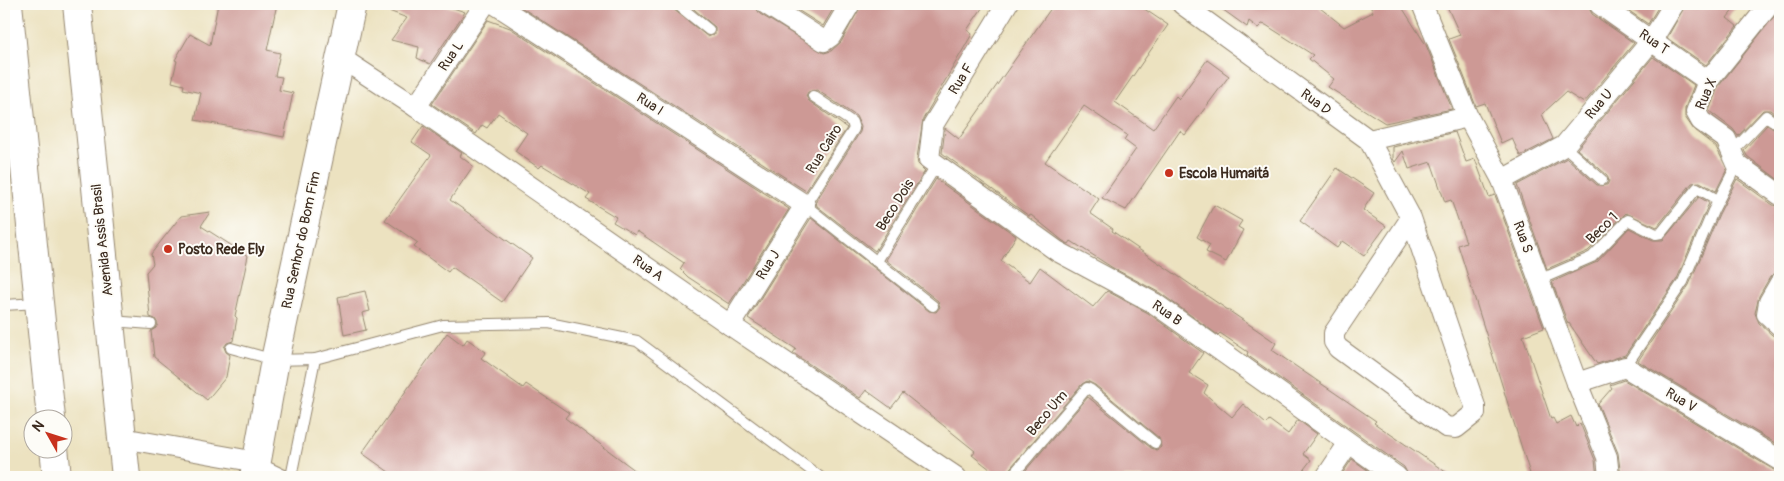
<svg xmlns="http://www.w3.org/2000/svg" width="1784" height="481" font-family="Pangolin,sans-serif">
  <style>
    .building { fill: #cd9995 }
    .lines { fill: none; stroke-linecap: round; stroke-linejoin: round }
    .lane-casing { stroke: #94866f; stroke-width: 12 }
    .street-casing { stroke: #94866f; stroke-width: 22 }
    .secondary-casing { stroke: #94866f; stroke-width: 30 }
    .primary-casing { stroke: #94866f; stroke-width: 30 }
    .lane { stroke: #fff; stroke-width: 10 }
    .street { stroke: #fff; stroke-width: 20 }
    .secondary { stroke: #fff; stroke-width: 28 }
    .primary { stroke: #fff; stroke-width: 28 }
    .poi-dot { fill: #c8321e; stroke: #fdfcf7; stroke-width: 2 }
    .labels { text-anchor: middle; dominant-baseline: central; stroke-width: 4; stroke-linejoin: round; paint-order: stroke }
    .street-label { font-size: 14px; fill: #3b2a1e; stroke: #fdfcf7 }
    .poi-label { font-size: 14px; font-weight: bold; fill: #3b2a1e; stroke: #fdfcf7; text-anchor: start }
  </style>
  <rect width="100%" height="100%" fill="#fdfcf7"/>
  <filter id="ink" filterUnits="userSpaceOnUse"><feTurbulence type="fractalNoise" baseFrequency=".02" numOctaves="2"/><feDisplacementMap in="SourceGraphic" scale="10" xChannelSelector="R" yChannelSelector="G"/><feConvolveMatrix kernelMatrix="1 2 1 2 8 2 1 2 1" color-interpolation-filters="sRGB"/></filter>
  <filter id="wash" filterUnits="userSpaceOnUse"><feTurbulence type="fractalNoise" baseFrequency=".0096" numOctaves="4" result="noise"/><feDisplacementMap in="SourceGraphic" scale="20" xChannelSelector="R" yChannelSelector="G"/><feGaussianBlur stdDeviation="1.12" result="paint"/><feColorMatrix in="noise" values="0 0 0 0 0 0 0 0 0 0 0 0 0 0 0 0 0 1.4 0 .05"/><feComposite in="paint" operator="in"/></filter>
  <g filter="url(#wash)">
    <rect width="100%" height="100%" fill="#ece2c0"/>
    <g id="blocks">
      <g class="building">
        <path d="M218,4H277L267,50L280,53L275,76L282,77L279,90L293,93L284,137L195,120L201,93L183,89L184,85L172,82L177,61L175,60L190,34L210,45Z"/>
        <path d="M376,4H441L465,12L430,64L417,58L419,47L391,40L407,18L376,6Z"/>
        <path d="M516,4H670L673,9L708,37L715,34V27L688,4H754L760,14L824,53L831,51L841,42L862,4H985L967,30L972,34L923,119L917,158L918,164L925,171L875,251L817,206L816,201L860,132L861,127L856,116L817,90L808,92L806,96L809,101L847,128L806,191Z"/>
        <path d="M788,4H836L823,26Z"/>
        <path d="M1054,4H1137L1168,25L1115,102L1153,129L1176,96L1179,99L1207,60L1229,76L1185,135L1180,131L1126,210L1102,198L1136,149L1124,140L1127,135L1084,106L1045,162L1099,199L1090,213L1113,229L1112,231L1269,338L1276,343L1272,350L1376,421L1374,423L1453,477H1409L1404,467L1247,355L1248,352L1220,333L1218,335L1160,293L1113,268L1071,241L1069,244L1063,241L1031,215L1029,216L942,153L945,128L959,139Z"/>
        <path d="M1215,4H1315L1344,27L1373,12L1369,4H1400L1426,45L1452,109L1385,123L1328,87L1334,79L1309,59L1313,55L1266,25L1262,24L1258,28L1249,21L1247,27Z"/>
        <path d="M1446,4H1587L1592,14L1634,43L1584,103L1566,92L1542,114L1553,139L1520,156L1512,138L1501,143L1485,103L1476,106L1449,39L1460,35Z"/>
        <path d="M1619,4H1660L1648,24Z"/>
        <path d="M1686,4H1738L1727,18L1737,26L1706,65L1667,38Z"/>
        <path d="M1780,9V118L1770,110H1763L1738,136L1733,129L1709,111L1718,87Z"/>
        <path d="M488,20L510,28L789,209L729,304L688,277L680,269L684,263L637,231L635,235L613,222L616,217L586,199L590,194L542,165L539,168L515,151L527,133L498,113L487,128L482,125L476,134L432,104Z"/>
        <path d="M1653,57L1694,85L1685,108V117L1694,130L1716,147L1727,169L1716,191L1700,182L1692,183L1657,227L1626,213L1588,251L1547,269L1517,185L1567,158L1597,185H1607L1609,181L1607,175L1577,149Z"/>
        <path d="M1767,125L1780,133V181L1747,156L1744,150Z"/>
        <path d="M423,126L462,153L460,156L473,166L450,200L532,258L502,302L452,267L448,272L414,247L418,243L385,220L431,155L412,142Z"/>
        <path d="M1455,132L1466,162L1475,159L1489,197L1495,195L1544,328L1523,336L1551,419L1553,418L1556,424L1571,416L1576,427L1580,423L1595,460L1597,477H1531L1458,245L1466,242L1451,200L1445,202L1431,162L1409,169L1403,151L1395,162L1393,159V147Z"/>
        <path d="M1337,168L1374,193L1363,210L1386,226L1364,256L1342,241L1337,248L1300,221Z"/>
        <path d="M936,179L1016,236L1001,261L1030,282L1040,267L1093,307L1107,291L1148,313L1203,353L1189,373L1208,385L1204,393L1232,417L1243,404L1266,424L1269,420L1288,434L1298,420L1317,434L1303,454L1311,460L1298,477H1020L1088,397L1151,448L1157,450L1161,447L1159,438L1095,385L1087,381L1082,384L1006,473L1004,477H1000L972,455L975,451L903,393L891,408L866,390L860,398L793,353L796,349L748,318L811,218L929,311L936,312L940,307L938,301L886,260Z"/>
        <path d="M1737,179L1773,205L1780,207V271L1770,277L1759,296L1755,313L1759,323L1772,335L1780,338V446L1638,361L1689,285L1719,214Z"/>
        <path d="M1699,197L1709,203L1677,279L1625,355L1597,364L1569,323L1568,324L1552,282L1597,262L1629,228L1653,240H1663Z"/>
        <path d="M1214,205L1242,221L1238,227L1243,230L1226,262L1206,252L1210,245L1197,237Z"/>
        <path d="M210,212L201,226L248,256L235,316L237,318L233,341L227,343L224,347L226,352L230,355L226,377L207,400L154,357L151,331L156,328L158,324L155,319L150,317L146,272L153,264L151,254L181,216Z"/>
        <path d="M365,291L370,311L362,313L366,330L344,335L338,297Z"/>
        <path d="M447,333L463,345L467,339L486,352L481,358L523,388L526,384L569,413L565,418L644,477H396L362,453Z"/>
        <path d="M1624,380L1774,470L1780,472V477H1621L1618,453L1598,404L1612,388L1610,385Z"/>
        <path d="M1352,459L1377,477H1340Z"/>
      </g>
    </g>
  </g>
  <g filter="url(#ink)">
    <use href="#blocks" fill-opacity="0" stroke="#94866f" stroke-width="1"/>
    <g class="lines">
      <g class="lane-casing">
        <g id="lane">
          <path d="M677,4L709,30"/>
          <path d="M813,96L852,122L854,129L805,205L933,306"/>
          <path d="M1564,146L1602,180"/>
          <path d="M1733,151L1766,116L1780,126"/>
          <path d="M877,261L937,164"/>
          <path d="M1539,280L1592,257L1628,220L1656,234L1661,233L1697,188L1718,200"/>
          <path d="M4,305L38,303"/>
          <path d="M111,321L151,324"/>
          <path d="M231,348L275,360L315,359L443,325L549,323L637,341L820,477"/>
          <path d="M1625,367L1683,282L1713,211L1737,164"/>
          <path d="M257,462L288,477"/>
          <path d="M291,477L315,359"/>
          <path d="M1011,477L1087,388L1091,390L1155,443"/>
        </g>
      </g>
      <g class="street-casing">
        <g id="street">
          <path d="M495,4L805,205L730,325"/>
          <path d="M766,4L824,41L831,36L850,4"/>
          <path d="M1007,4L933,125L929,159L1057,251L1154,303L1397,477"/>
          <path d="M1182,4L1369,140L1411,218L1475,406V413L1456,428L1446,427L1338,348L1334,342V333L1411,218"/>
          <path d="M1422,4L1468,117L1502,180L1577,383L1607,457L1609,477"/>
          <path d="M1599,4L1708,81"/>
          <path d="M1770,4L1708,81L1696,112L1701,121L1726,139L1737,164L1780,195"/>
          <path d="M341,58L416,107L730,325L956,477"/>
          <path d="M416,107L485,4"/>
          <path d="M1369,140L1468,117"/>
          <path d="M1502,180L1564,146L1652,40L1674,4"/>
          <path d="M1780,283L1769,302L1767,314L1780,326"/>
          <path d="M1577,383L1625,367L1780,460"/>
          <path d="M122,438L257,462"/>
          <path d="M1326,477L1348,444"/>
        </g>
      </g>
      <g class="secondary-casing">
        <path id="secondary" d="M254,477L275,360L352,4"/>
      </g>
      <g class="primary-casing">
        <g id="primary">
          <path d="M8,4L51,418"/>
          <path d="M77,4L126,477"/>
          <path d="M54,448L57,477"/>
        </g>
      </g>
      <use href="#lane" class="lane"/>
      <use href="#street" class="street"/>
      <use href="#secondary" class="secondary"/>
      <use href="#primary" class="primary"/>
    </g>
  </g>
  <g class="poi-dot">
    <circle cx="1169" cy="173" r="5"/>
    <circle cx="168" cy="249" r="5"/>
  </g>
  <g class="labels">
    <g class="street-label">
      <text transform="translate(1654 42) rotate(35)">Rua T</text>
      <text transform="translate(451 56) rotate(-56)">Rua L</text>
      <text transform="translate(961 79) rotate(-58)">Rua F</text>
      <text transform="translate(1706 94) rotate(-67)">Rua X</text>
      <text transform="translate(1316 102) rotate(36)">Rua D</text>
      <text transform="translate(650 104) rotate(33)">Rua I</text>
      <text transform="translate(1599 104) rotate(-50)">Rua U</text>
      <text transform="translate(824 149) rotate(-58)">Rua Cairo</text>
      <text transform="translate(895 205) rotate(-58)">Beco Dois</text>
      <text transform="translate(1602 228) rotate(-44)">Beco 1</text>
      <text transform="translate(1523 237) rotate(70)">Rua S</text>
      <text transform="translate(102 240) rotate(-96)">Avenida Assis Brasil</text>
      <text transform="translate(301 240) rotate(-78)">Rua Senhor do Bom Fim</text>
      <text transform="translate(768 265) rotate(-58)">Rua J</text>
      <text transform="translate(648 268) rotate(35)">Rua A</text>
      <text transform="translate(1167 313) rotate(35)">Rua B</text>
      <text transform="translate(1681 400) rotate(31)">Rua V</text>
      <text transform="translate(1047 413) rotate(-50)">Beco Um</text>
    </g>
    <g class="poi-label">
      <text x="1179" y="173">Escola Humaitá</text>
      <text x="178" y="249">Posto Rede Ely</text>
    </g>
  </g>
  <rect width="1784" height="481" fill="none" stroke="#fdfcf7" stroke-width="20"/>
  <g transform="translate(48 434) rotate(309)"><circle r="24" fill="#fdfcf7" stroke="#afa8a0"/>
  <path d="M0-4L9 19L0 12L-9 19Z" fill="#c8321e"/>
  <text y="-8" font-size="14" font-weight="bold" text-anchor="middle" fill="#3b2a1e">N</text>
  </g>
</svg>
